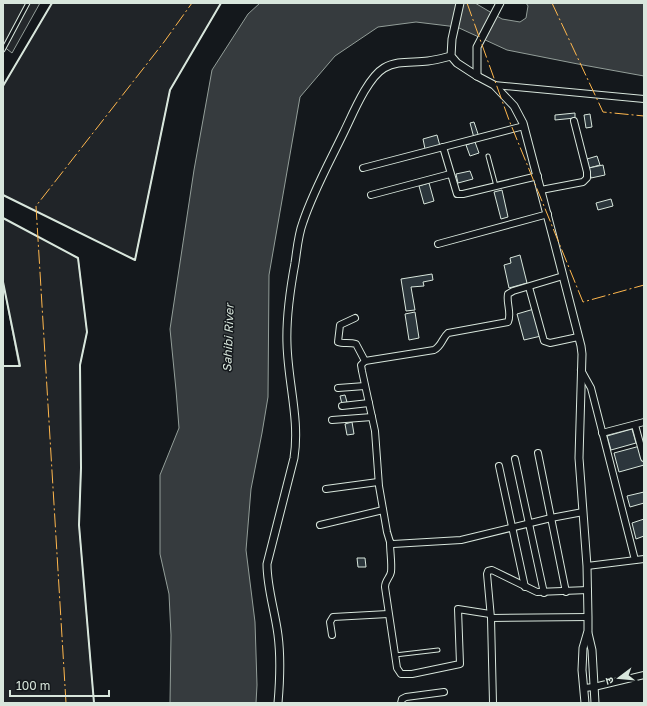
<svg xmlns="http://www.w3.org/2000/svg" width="647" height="706" font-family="'Golos Text','Noto Sans Devanagari',sans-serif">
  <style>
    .green { fill: #202428; stroke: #939e99 }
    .parking { fill: #24282b; stroke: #939e99 }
    .water { fill: #363b3e; stroke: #939e99 }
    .building { fill: #2c363c; stroke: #d8e6dc }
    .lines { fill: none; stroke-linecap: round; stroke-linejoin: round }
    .service-casing { stroke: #d8e6dc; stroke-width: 5 }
    .minor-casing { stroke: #d8e6dc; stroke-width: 8 }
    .tertiary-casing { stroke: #d8e6dc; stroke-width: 9 }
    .service { stroke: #14181c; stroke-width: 3 }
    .minor { stroke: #14181c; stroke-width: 6 }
    .tertiary { stroke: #14181c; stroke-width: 7 }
    .wall { stroke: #d8e6dc; stroke-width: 2 }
    .power { stroke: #ffb74d; stroke-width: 1; stroke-dasharray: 14 3 2 3; stroke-linecap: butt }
    .labels { text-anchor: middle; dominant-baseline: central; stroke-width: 3; stroke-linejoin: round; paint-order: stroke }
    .water-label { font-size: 12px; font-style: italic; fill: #d8e6dc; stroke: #14181c }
  </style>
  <rect width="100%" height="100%" fill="#14181c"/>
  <g class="green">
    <path d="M52,3H221L170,90L135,260L3,195V86Z"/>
    <path d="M3,218L78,258L87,332L80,365L81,468L79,525L94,703H3V366H19L3,282Z"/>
  </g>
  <path class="parking" d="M3,3H40L12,53L3,46Z"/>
  <path class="water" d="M260,3H475L502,19L520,22L526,18L528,6L526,3H644V76L583,65L507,50L457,27L416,22L378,27L335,56L300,97L269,275L268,397L262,433L251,489L246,550L255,622L257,685L256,703H170L171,635L169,594L160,554V475L179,428L176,390L170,329L194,170L212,70L248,14Z"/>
  <g class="building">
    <path d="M575,113V118L555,120V115Z"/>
    <path d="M590,114L592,127L586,128L584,115Z"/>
    <path d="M474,122L479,137L474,138L470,123Z"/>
    <path d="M437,135L440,146L425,149L423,139Z"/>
    <path d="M475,142L479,153L470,156L466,145Z"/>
    <path d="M597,156L600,165L589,168L587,159Z"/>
    <path d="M603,165L605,175L591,178L589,168Z"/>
    <path d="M470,171L473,179L458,183L456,174Z"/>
    <path d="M429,183L434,201L424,204L419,186Z"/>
    <path d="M502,190L508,217L501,219L494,192Z"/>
    <path d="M611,199L613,206L598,210L596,203Z"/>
    <path d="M520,255L527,283L509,288L504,265L511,263L510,258Z"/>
    <path d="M432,274L433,280L423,282L424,286L411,287L415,310L406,311L401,279Z"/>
    <path d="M534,309L541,336L524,340L517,314Z"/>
    <path d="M415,312L419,338L409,340L405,314Z"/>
    <path d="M345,395L347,402L342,404L340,396Z"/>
    <path d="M352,422L354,434L347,435L345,424Z"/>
    <path d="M632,429L636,443L611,450L607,436Z"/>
    <path d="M640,446L644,465L619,472L614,453Z"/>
    <path d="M644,492V503L630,507L627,496Z"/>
    <path d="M644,519V536L636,539L632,523Z"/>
    <path d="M357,558H365L366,567H358Z"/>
  </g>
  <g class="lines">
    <g class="service-casing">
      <g id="service">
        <path d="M3,50L28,3"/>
        <path d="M488,156L496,186"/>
        <path d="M395,655L438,650"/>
      </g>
    </g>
    <g class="minor-casing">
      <g id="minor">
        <path d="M494,85L644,99"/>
        <path d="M443,147L457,194H463L538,176"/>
        <path d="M363,168L524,126"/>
        <path d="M541,190L583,182L587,178V172L574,121"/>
        <path d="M371,195L450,174"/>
        <path d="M438,244L548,214"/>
        <path d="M563,276L513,291L508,294C506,303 512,313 508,322L448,333C442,338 442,346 434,350L365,361L361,365L362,371L375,431L379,486L387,532L390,542L393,544L461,540L551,518L583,512"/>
        <path d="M529,287L544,341L550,343L578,337"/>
        <path d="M355,318L340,325L338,342C343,344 350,342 356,344L365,361"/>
        <path d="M581,370L591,388L635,560"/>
        <path d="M338,388L365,386"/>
        <path d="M342,406L369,403"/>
        <path d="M332,420L372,417"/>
        <path d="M635,425L644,458"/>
        <path d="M602,433L644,422"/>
        <path d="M538,453L566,592"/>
        <path d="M515,459L544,593"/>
        <path d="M499,466L525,587"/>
        <path d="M326,489L378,482"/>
        <path d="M320,525L383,510"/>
        <path d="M390,542C390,552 392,563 391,572C390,578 385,580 385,587L397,668L401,674H412L460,664L458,609L490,614"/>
        <path d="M587,566L644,559"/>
        <path d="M588,590L537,592L492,570L488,571L487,574L491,618L588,617"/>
        <path d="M491,618L493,703"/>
        <path d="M332,635L330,622L333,617L388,614"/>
        <path d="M584,688L594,687L644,675"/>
        <path d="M401,703L402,699L406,697L444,692"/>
      </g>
    </g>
    <g class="tertiary-casing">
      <g id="tertiary">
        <path d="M460,3L452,39L451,56L457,63L477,76L494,85L514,106L523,123L553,237L581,346L582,354L579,458L587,566L588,617V631L583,648L582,670L585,703"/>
        <path d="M477,76V47L500,3"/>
        <path d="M588,633L592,650L595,703"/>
        <path d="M278,703C280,680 281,658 278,635C275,611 267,588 267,564L294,458C300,420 288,383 287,344C286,317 290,290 295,263C297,250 298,235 303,222C313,192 329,163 343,134C352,116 367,78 384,68C397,60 413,63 428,61C436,60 443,58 451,56"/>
      </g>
    </g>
    <use href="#service" class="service"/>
    <use href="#minor" class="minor"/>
    <use href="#tertiary" class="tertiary"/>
    <g class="wall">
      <path d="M3,86L52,3"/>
      <path d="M3,195L135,260L170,90L221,3"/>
      <path d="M3,218L78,258L87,332L80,365L81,468L79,525L94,703"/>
      <path d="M3,282L20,366H3"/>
    </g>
    <g class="power">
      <path d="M467,3L509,120L583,302L644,285"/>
      <path d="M552,3L603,112L644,116"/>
      <path d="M66,703L36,206L164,42L192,3"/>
    </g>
  </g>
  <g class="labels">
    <g class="water-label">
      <text transform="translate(228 338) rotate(-88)">Sahibi River</text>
    </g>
  </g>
  <rect width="647" height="706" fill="none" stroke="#d8e6dc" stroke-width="8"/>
  <g transform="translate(619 678) rotate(254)" stroke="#14181c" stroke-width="3" paint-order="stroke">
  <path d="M0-3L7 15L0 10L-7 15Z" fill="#d8e6dc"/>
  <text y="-6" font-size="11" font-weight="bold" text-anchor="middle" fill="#d8e6dc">उ</text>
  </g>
  <path d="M10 690v6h99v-6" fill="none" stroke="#d8e6dc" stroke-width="2"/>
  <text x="16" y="690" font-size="12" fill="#d8e6dc" stroke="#14181c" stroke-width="3" paint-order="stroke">100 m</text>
</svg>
